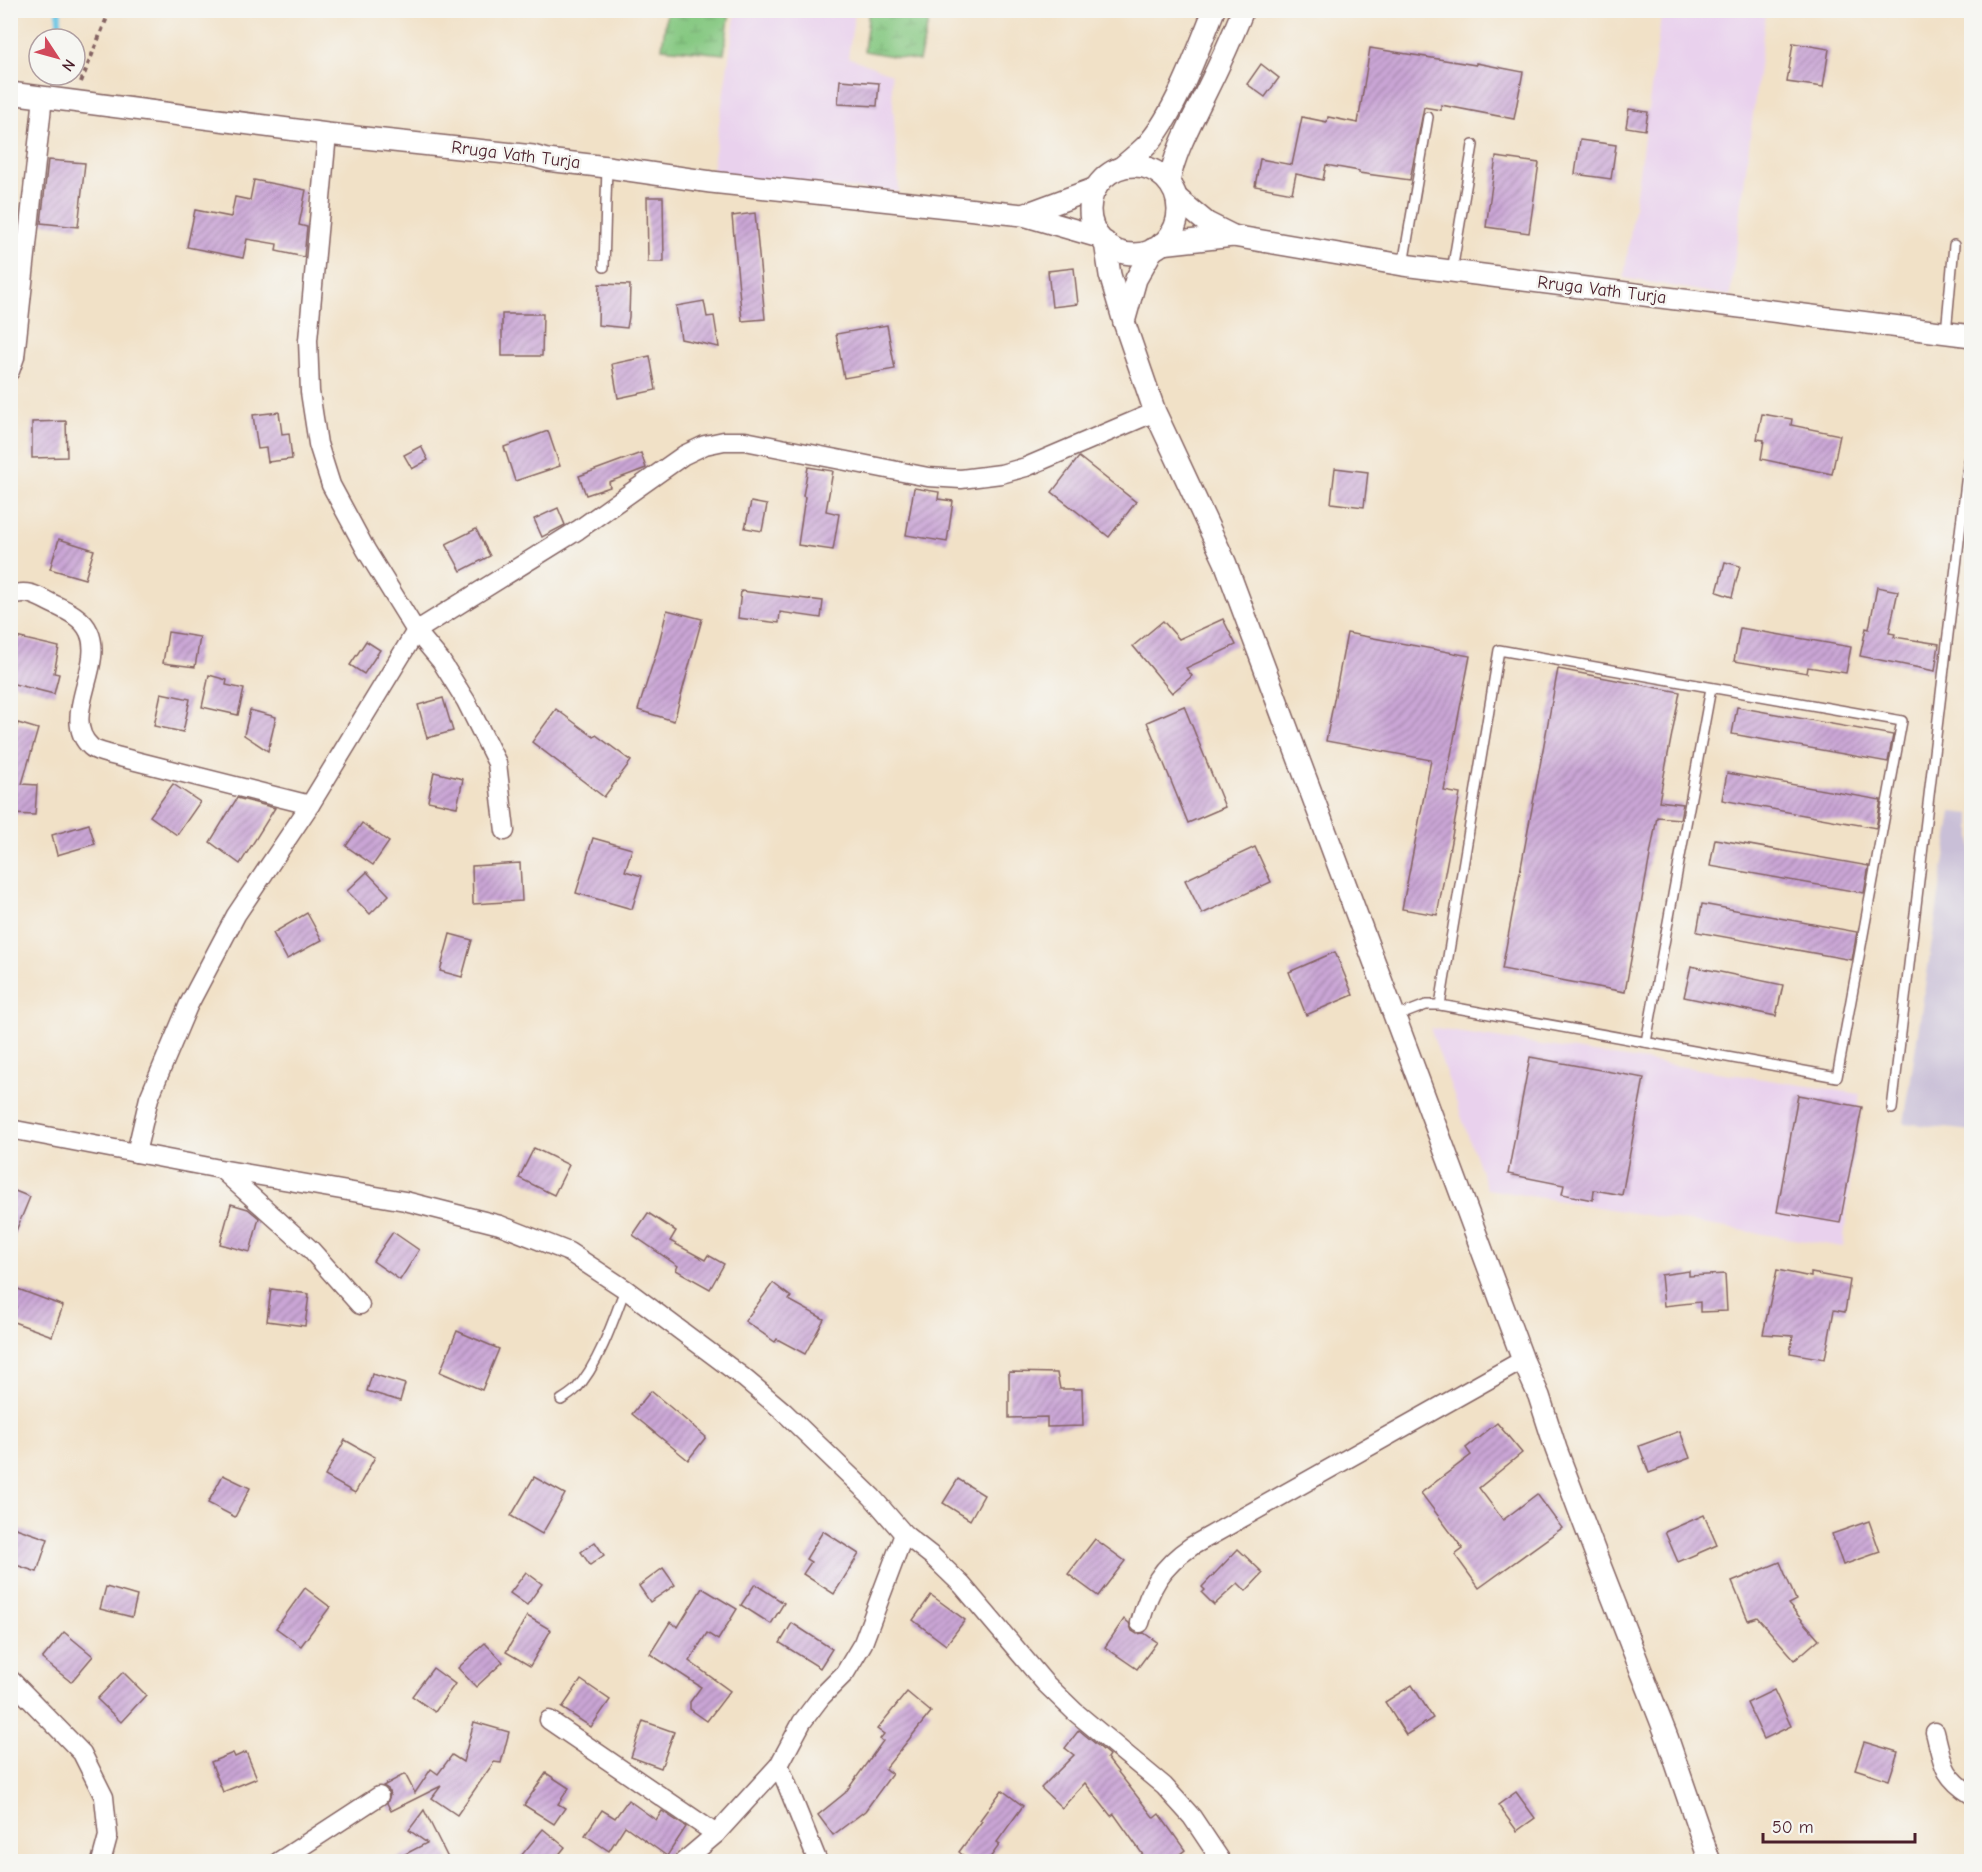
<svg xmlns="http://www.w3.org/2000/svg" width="1982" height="1872" font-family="'Comic Neue',sans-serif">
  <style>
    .built { fill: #e9d1ed }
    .industrial { fill: #c9bfd7 }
    .wetland { fill: url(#wetland-marsh); stroke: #687456; stroke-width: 1.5 }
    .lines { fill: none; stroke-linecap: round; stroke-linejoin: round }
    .stream { stroke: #66c4e4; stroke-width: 6 }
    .building { fill: url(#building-hatch) }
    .service-casing { stroke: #846362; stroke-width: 12 }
    .minor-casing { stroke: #846362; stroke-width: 21 }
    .tertiary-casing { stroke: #846362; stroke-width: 24 }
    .path { stroke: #846362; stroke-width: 4; stroke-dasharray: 4.5 4.5; stroke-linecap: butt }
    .service { stroke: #fff; stroke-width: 9 }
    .minor { stroke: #fff; stroke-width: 18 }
    .tertiary { stroke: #fff; stroke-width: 21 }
    .labels { text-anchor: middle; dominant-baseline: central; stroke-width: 5; stroke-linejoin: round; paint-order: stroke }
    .street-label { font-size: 18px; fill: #4a1f2b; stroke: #f6f6f2 }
  </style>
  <defs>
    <pattern id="wetland-marsh" width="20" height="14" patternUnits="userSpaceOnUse" patternTransform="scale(1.5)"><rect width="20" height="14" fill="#85c881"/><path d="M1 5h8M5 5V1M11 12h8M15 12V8" fill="none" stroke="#74ab70"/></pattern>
    <pattern id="building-hatch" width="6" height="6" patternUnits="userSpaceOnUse" patternTransform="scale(1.5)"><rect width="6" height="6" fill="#caa6d6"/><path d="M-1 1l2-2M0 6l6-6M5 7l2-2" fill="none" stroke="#a687ae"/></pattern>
  </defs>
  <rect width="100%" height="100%" fill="#f6f6f2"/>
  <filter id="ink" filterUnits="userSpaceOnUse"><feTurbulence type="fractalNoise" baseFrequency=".0167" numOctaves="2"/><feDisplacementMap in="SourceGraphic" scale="12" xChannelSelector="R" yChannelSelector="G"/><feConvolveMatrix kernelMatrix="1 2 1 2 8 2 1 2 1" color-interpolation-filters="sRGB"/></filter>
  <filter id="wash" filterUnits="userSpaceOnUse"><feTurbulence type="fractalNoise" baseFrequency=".008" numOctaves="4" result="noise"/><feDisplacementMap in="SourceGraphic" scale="24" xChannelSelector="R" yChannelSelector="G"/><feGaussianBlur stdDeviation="1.35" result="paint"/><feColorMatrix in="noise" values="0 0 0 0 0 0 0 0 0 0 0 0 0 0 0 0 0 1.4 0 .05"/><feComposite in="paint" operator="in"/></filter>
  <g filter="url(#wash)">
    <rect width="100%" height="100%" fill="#f1e1c7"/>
    <g class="built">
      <path d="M736,11H855L848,57L891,74L899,192L711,177Z"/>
      <path d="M1662,11H1766L1730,296L1624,278Z"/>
      <path d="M1430,1028L1860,1094L1843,1247L1487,1189Z"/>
    </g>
    <path class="industrial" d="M1952,812L1971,814V1131L1904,1123Z"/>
    <g class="wetland">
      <path d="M667,11H730L724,54L662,48Z"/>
      <path d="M869,11H931L919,61L864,51Z"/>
    </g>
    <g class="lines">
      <path class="stream" d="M59,39V10"/>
    </g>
    <g id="blocks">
      <g class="building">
        <path d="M1793,43L1829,49L1823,87L1787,82Z"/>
        <path d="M1370,48L1476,65V63L1523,72L1514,119L1441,105V110L1424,107L1410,180L1359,173V171L1326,165L1323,180L1296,174L1292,193L1255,186L1260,159L1292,165L1302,117L1327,122L1328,117L1358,123Z"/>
        <path d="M1261,64L1279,78L1265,97L1247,84Z"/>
        <path d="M840,80L879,83L877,106L838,104Z"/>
        <path d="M1629,109L1648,112L1645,130L1626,127Z"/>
        <path d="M1580,140L1616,145L1611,179L1575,174Z"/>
        <path d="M1496,157L1539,163L1529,233L1486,227Z"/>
        <path d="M48,160L85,163L78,227L41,223Z"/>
        <path d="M254,180L306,190L299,225L307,227L304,257L276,251L277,244L247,239L243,258L187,247L195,210L231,217L235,197L250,200Z"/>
        <path d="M647,197H663L664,262H648Z"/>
        <path d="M755,213L765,319L742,321L732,216Z"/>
        <path d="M1074,268L1078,304L1052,307L1048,271Z"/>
        <path d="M599,284L630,285L629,317L627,328L598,325Z"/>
        <path d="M704,301L707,317L714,316L719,347L681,339L676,306Z"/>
        <path d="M502,314H543L542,356H502Z"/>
        <path d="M887,325L895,369L844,378L836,334Z"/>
        <path d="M650,356L656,390L618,398L612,364Z"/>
        <path d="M279,412L282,434L289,433L292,459L268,462L266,448L258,449L253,415Z"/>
        <path d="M1762,414L1792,419L1791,425L1840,435L1832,474L1761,459L1764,440L1757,439Z"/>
        <path d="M66,421L67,457L32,458V422Z"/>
        <path d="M548,431L560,466L515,481L504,447Z"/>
        <path d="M421,446L428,460L412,469L404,455Z"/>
        <path d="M641,453L646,468L609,482L610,487L586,495L579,476Z"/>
        <path d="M1079,457L1136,502L1109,537L1052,492Z"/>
        <path d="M808,467L833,471L826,511L839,514L833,550L798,545L805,497L803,496Z"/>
        <path d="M1335,468L1368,472L1364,507L1331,503Z"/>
        <path d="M914,488L939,492L938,499L953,501L947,542L906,535Z"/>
        <path d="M751,502L767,505L762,531L745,528Z"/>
        <path d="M558,508L565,525L542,537L534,519Z"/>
        <path d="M476,529L490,556L461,571L446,544Z"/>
        <path d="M59,539L94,550L85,579L50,569Z"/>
        <path d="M1725,562L1740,566L1732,597L1717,592Z"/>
        <path d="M1877,587L1898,591L1889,633L1895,634L1894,637L1939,644L1935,671L1860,656L1866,628L1869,629Z"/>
        <path d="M741,591L823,601L821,618L780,612L779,623L738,618Z"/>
        <path d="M667,610L702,619L674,721L638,710L658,647Z"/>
        <path d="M1223,619L1236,645L1186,668L1192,676L1172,693L1133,646L1163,621L1179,639Z"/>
        <path d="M1740,628L1851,647L1846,673L1808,667L1807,673L1734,661Z"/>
        <path d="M168,632L200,637L195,667L163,663Z"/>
        <path d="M1347,633L1470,656L1444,791L1460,794L1437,915L1402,909L1431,760L1326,741Z"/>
        <path d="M16,637L59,647L54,673L59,674L54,694L10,683V660Z"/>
        <path d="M366,641L380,650L364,674L350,665Z"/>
        <path d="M1558,669L1680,692L1659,801L1683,804L1680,819L1657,817L1625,992L1502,969Z"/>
        <path d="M209,675L227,680L226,685L244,689L238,715L202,707Z"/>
        <path d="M161,693L190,699L183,732L154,726Z"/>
        <path d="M443,698L453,731L427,738L418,705Z"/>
        <path d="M1184,706L1225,807L1188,823L1147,722Z"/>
        <path d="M1737,707L1893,735L1888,762L1732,734Z"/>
        <path d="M556,709L594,737L596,735L631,761L604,797L532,742Z"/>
        <path d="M250,710L276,717L268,751L244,735Z"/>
        <path d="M18,723L38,729L22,784L37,785L35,815L10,814V748Z"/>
        <path d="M434,772L463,779L457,807L428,801Z"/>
        <path d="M1727,773L1881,800L1876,828L1722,800Z"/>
        <path d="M173,784L200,802L177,835L150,816Z"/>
        <path d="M237,798L275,808L240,864L210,842Z"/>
        <path d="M362,823L389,842L373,865L346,846Z"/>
        <path d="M89,824L95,844L57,855L52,835Z"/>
        <path d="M593,838L632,849L625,871L642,876L632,909L576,893Z"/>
        <path d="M1715,839L1869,866L1864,893L1710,866Z"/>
        <path d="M1255,847L1271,882L1202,914L1185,880Z"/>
        <path d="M520,863L522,901L473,904L472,866Z"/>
        <path d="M367,872L389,895L370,914L347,891Z"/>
        <path d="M1702,904L1857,932L1852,960L1697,932Z"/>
        <path d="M307,913L322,940L287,959L273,933Z"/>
        <path d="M450,934L472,940L462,977L440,971Z"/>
        <path d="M1335,952L1353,995L1306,1015L1289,972Z"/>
        <path d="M1691,966L1783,985L1776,1016L1684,997Z"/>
        <path d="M1530,1057L1644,1078L1622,1195L1594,1190L1593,1200L1562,1194L1564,1185L1508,1174Z"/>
        <path d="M1798,1095L1862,1107L1840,1223L1777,1212Z"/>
        <path d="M534,1148L569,1165L554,1195L519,1178Z"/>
        <path d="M10,1189L30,1197L11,1243L10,1242Z"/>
        <path d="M231,1204L248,1209L259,1218L250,1252L220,1244Z"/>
        <path d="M648,1213L676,1231L670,1241L705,1260L708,1255L724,1264L710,1289L676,1270L678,1266L633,1235Z"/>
        <path d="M393,1232L419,1250L400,1280L373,1261Z"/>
        <path d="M1777,1270L1811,1277V1273L1850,1280L1845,1312L1834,1310L1825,1359L1790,1353L1793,1336L1763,1334Z"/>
        <path d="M1689,1271V1276L1725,1274L1727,1311L1700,1312V1302L1664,1306L1661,1275Z"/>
        <path d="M773,1283L791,1297L789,1300L824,1319L805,1354L777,1339L775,1342L745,1321Z"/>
        <path d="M10,1286L63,1306L52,1336L11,1321L16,1307L10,1306Z"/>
        <path d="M271,1289L309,1294L305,1326L267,1321Z"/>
        <path d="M457,1331L499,1349L482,1390L440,1372Z"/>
        <path d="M1009,1372L1057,1373L1060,1389H1082L1083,1426L1047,1427V1417L1009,1418Z"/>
        <path d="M372,1374L405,1384L400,1401L367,1391Z"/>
        <path d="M651,1391L706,1437L688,1460L632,1414Z"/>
        <path d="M1497,1423L1522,1453L1479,1488L1503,1520L1537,1494L1562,1528L1479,1588L1455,1555L1463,1549L1421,1493L1471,1455L1466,1448Z"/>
        <path d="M1680,1431L1690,1458L1649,1473L1639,1446Z"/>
        <path d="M345,1440L375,1457L355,1493L325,1476Z"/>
        <path d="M223,1475L250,1488L235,1517L208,1503Z"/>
        <path d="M534,1477L565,1494L542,1534L511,1516Z"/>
        <path d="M958,1479L984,1495L970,1520L943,1503Z"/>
        <path d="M1704,1515L1717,1545L1678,1562L1665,1532Z"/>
        <path d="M1869,1521L1880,1552L1843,1565L1832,1534Z"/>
        <path d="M10,1526L48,1539L37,1572L10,1563Z"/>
        <path d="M823,1531L859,1554L834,1594L803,1574L811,1562L806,1559Z"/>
        <path d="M1095,1539L1125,1561L1098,1596L1068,1574Z"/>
        <path d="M595,1542L604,1555L590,1565L581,1552Z"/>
        <path d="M1238,1549L1263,1573L1246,1591L1238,1583L1214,1605L1202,1593L1205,1590L1202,1587Z"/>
        <path d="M1780,1562L1796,1600L1788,1604L1819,1639L1795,1660L1757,1617L1748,1620L1732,1582Z"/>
        <path d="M663,1568L675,1585L650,1602L639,1586Z"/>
        <path d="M526,1572L542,1584L527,1605L510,1593Z"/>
        <path d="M755,1584L784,1603L771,1624L741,1605Z"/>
        <path d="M106,1587L137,1596L132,1617L100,1609Z"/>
        <path d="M305,1588L330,1607L301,1646L276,1628Z"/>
        <path d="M702,1588L737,1609L718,1640L707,1633L689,1661L730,1691L707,1721L690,1709V1702L701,1687L650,1654L670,1622L678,1627Z"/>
        <path d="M931,1595L965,1620L946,1645L913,1620Z"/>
        <path d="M527,1616L551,1630L530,1666L506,1652Z"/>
        <path d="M1124,1619L1129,1623L1132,1631L1137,1634L1144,1633L1157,1642L1137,1669L1105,1647Z"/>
        <path d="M792,1623L832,1649L820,1668L780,1643Z"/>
        <path d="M64,1632L93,1656L71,1682L42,1659Z"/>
        <path d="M485,1643L503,1662L476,1687L458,1668Z"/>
        <path d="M433,1668L455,1684L435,1712L412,1696Z"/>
        <path d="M123,1672L146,1695L121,1722L97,1699Z"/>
        <path d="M581,1680L610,1700L591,1727L562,1708Z"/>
        <path d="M1412,1685L1433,1718L1406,1735L1385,1702Z"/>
        <path d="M1774,1690L1791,1726L1764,1739L1747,1703Z"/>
        <path d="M907,1692L931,1712L885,1769L892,1774L865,1811L833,1835L818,1815L845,1793L883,1741L880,1739L884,1734L877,1729Z"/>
        <path d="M643,1721L674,1732L661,1768L631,1757Z"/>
        <path d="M474,1722L509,1732L501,1763L494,1762L457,1815L432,1798L441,1786L391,1811L387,1803L390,1795L388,1789L383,1786L405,1774L415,1793L431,1769L438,1774L452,1755L463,1762Z"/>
        <path d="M1079,1730L1109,1755L1107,1758L1154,1818L1159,1814L1185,1850L1170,1862H1148L1114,1814L1111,1816L1085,1783L1062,1808L1041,1788L1074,1755L1065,1748Z"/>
        <path d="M1864,1742L1898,1752L1889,1780L1855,1769Z"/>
        <path d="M246,1752L257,1778L223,1792L211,1762L233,1753L235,1757Z"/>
        <path d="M546,1773L569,1788L558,1804L565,1808L554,1824L524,1805Z"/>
        <path d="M1002,1790L1023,1806L997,1842L1000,1844L987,1862H971L959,1852L982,1821L980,1820Z"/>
        <path d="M1516,1792L1535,1818L1517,1831L1498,1805Z"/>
        <path d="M628,1800L656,1820L662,1811L686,1827L667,1856L625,1826L609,1851L585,1835L602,1810L615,1818Z"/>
        <path d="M424,1810L450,1862H390L427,1843L409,1830Z"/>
        <path d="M543,1829L565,1847L553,1862H516Z"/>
      </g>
    </g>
  </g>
  <g filter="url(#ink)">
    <use href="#blocks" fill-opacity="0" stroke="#846362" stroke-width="1.5"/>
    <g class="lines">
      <g class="service-casing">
        <g id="service">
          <path d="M1403,265L1428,117"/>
          <path d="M604,267L607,167"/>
          <path d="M1452,271L1473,145"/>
          <path d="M1946,333L1954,245"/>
          <path d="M1395,1017L1426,1005H1440L1837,1077L1902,721L1499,650L1440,1005"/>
          <path d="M1646,1042L1711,688"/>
          <path d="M1892,1109L1972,431"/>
          <path d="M561,1400C566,1397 572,1393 576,1389C598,1366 614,1319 625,1289"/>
        </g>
      </g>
      <g class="minor-casing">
        <g id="minor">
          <path d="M327,134L308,340L310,392L318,444L331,485L366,550L416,631L441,661L466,701L497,763L505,831"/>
          <path d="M10,371L15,357L43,97"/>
          <path d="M10,596C25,589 36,595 49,602C63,609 82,616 89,632C105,666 59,719 91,747C95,751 103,752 108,754L310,805"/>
          <path d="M10,1129L220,1169L405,1201L500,1225L569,1252L625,1289L744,1378L783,1411L872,1497L904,1534L932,1556L962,1585L1045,1683L1075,1712L1164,1786L1192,1817L1222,1862"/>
          <path d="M136,1153L149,1098L188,1006L236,915L310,805L416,631L578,530L684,455L705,445L724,441H745L928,477L961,479L1001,474L1026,467L1155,412"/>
          <path d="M222,1170L311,1250L360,1305"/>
          <path d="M1140,1623C1150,1587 1161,1567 1192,1546L1523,1360"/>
          <path d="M10,1679L82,1753L104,1797L108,1836L101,1862"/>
          <path d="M549,1720L716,1834"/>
          <path d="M1935,1732C1943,1763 1942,1776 1972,1795"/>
          <path d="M779,1765L818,1862"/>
          <path d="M278,1862L379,1796"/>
          <path d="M683,1862L716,1834L779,1765L802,1722L821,1697L845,1673L863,1643L904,1534"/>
        </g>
      </g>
      <g class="tertiary-casing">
        <g id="tertiary">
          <path d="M10,93L327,134L533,156L547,160L607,167L711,182L1023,215L1099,237"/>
          <circle cx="1134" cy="210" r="44"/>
          <path d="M1122,167C1130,160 1139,153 1147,145C1175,114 1198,50 1214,10"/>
          <path d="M1169,182C1175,151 1190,125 1204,96C1218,68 1231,40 1243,10"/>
          <path d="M1177,198L1207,223L1233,236"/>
          <path d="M1023,215L1096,188"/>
          <path d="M1105,242L1110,275L1124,322L1155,412L1225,562L1523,1360L1539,1396L1556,1449L1601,1568L1667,1737L1710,1862"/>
          <path d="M1161,244L1233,236L1403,265L1972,336"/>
          <path d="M1124,322L1136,279L1153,249"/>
        </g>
      </g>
      <path class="path" d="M81,82L110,10"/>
      <use href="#service" class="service"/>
      <use href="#minor" class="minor"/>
      <use href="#tertiary" class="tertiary"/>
    </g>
  </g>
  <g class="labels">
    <g class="street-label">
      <text transform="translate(516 155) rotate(7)">Rruga Vath Turja</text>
      <text transform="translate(1602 290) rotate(7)">Rruga Vath Turja</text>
    </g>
  </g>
  <rect width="1982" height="1872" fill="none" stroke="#f6f6f2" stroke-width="36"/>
  <g transform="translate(57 57) rotate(126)"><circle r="28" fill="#f6f6f2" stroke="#b1a0a2" stroke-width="1.5"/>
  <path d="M0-4.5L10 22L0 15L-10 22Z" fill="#d1495b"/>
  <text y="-9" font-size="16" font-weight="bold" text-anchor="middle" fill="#4a1f2b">N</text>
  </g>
  <path d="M1763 1833v9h152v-9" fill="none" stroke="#4a1f2b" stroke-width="3"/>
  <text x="1772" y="1833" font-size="18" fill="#4a1f2b" stroke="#f6f6f2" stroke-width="4.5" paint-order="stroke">50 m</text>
</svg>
